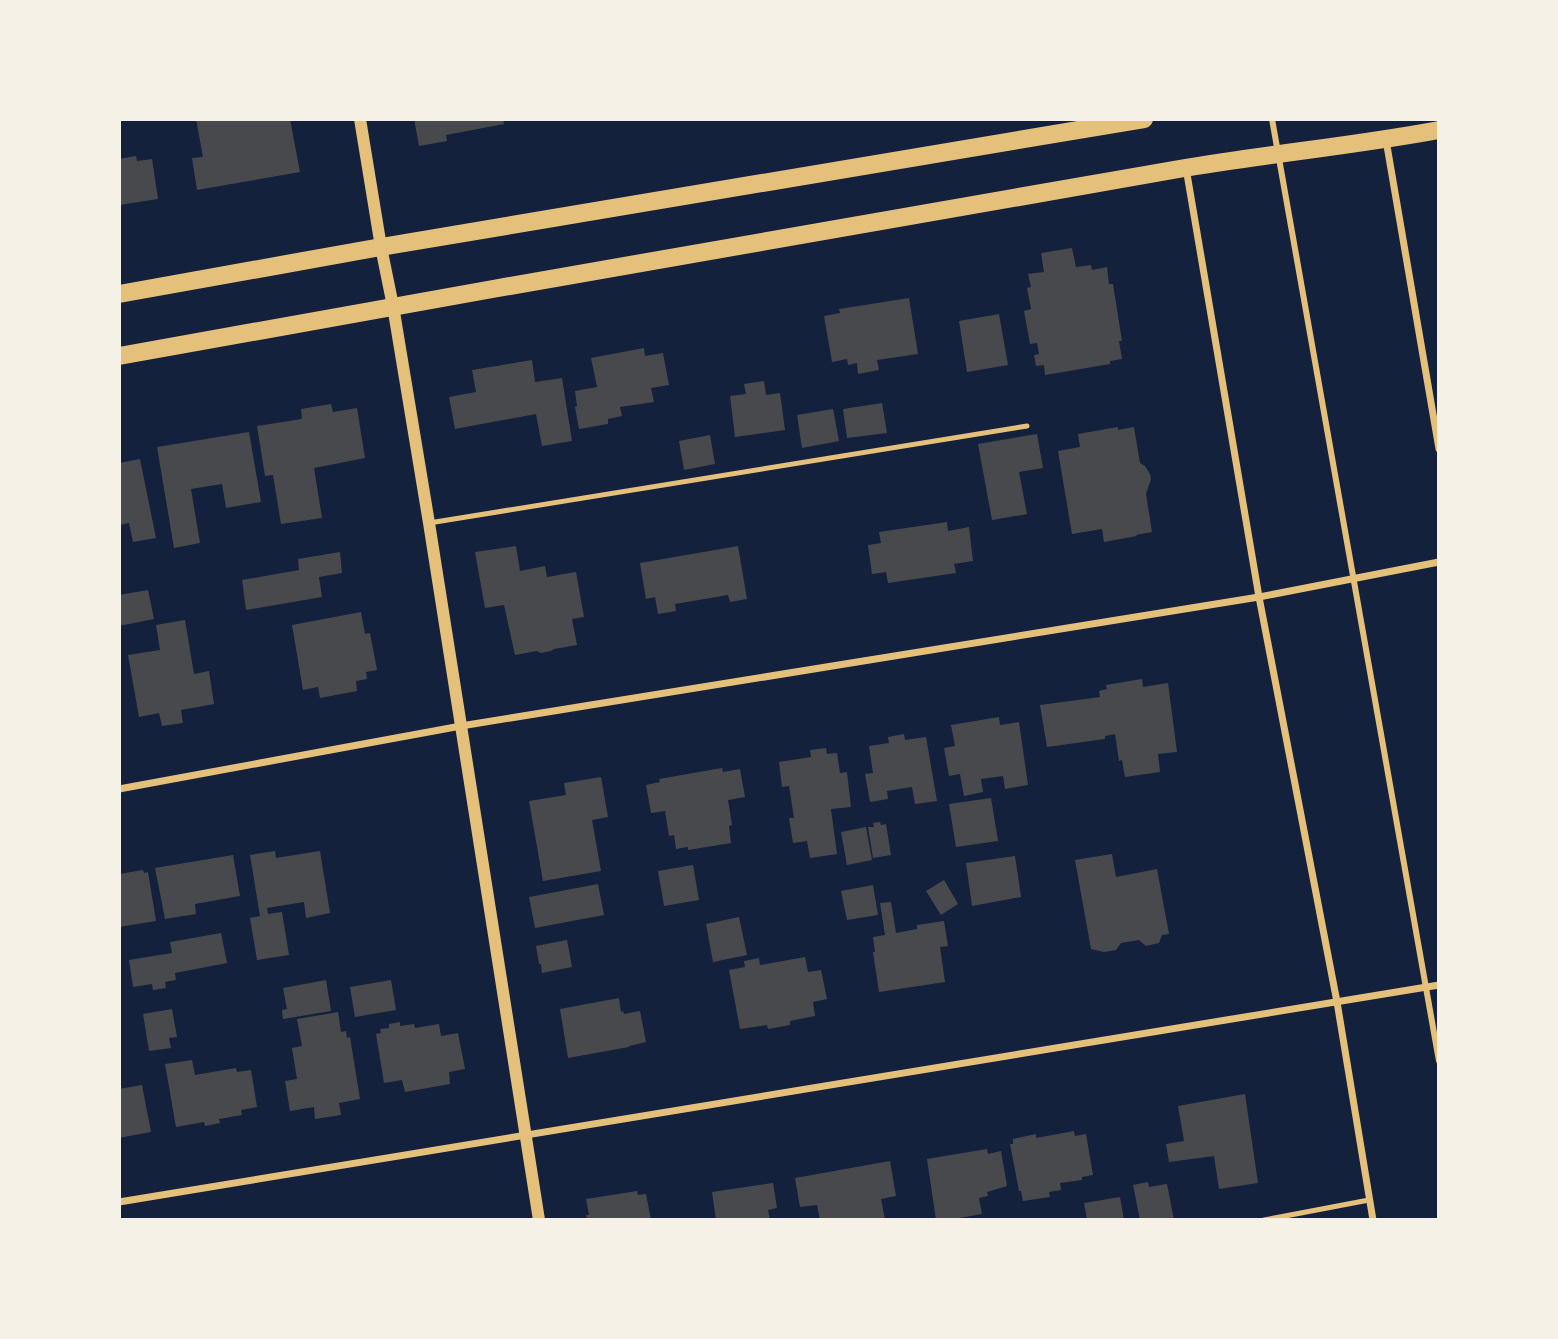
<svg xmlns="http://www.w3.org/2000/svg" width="1558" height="1339" font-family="'Varela Round',sans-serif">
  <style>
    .building { fill: #48494c }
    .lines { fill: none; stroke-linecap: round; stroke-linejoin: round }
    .service { stroke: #e5c07b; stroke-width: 5 }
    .pedestrian { stroke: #e5c07b; stroke-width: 6 }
    .minor { stroke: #e5c07b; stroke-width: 7 }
    .tertiary { stroke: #e5c07b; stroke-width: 12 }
    .primary { stroke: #e5c07b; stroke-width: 18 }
  </style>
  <rect width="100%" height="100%" fill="#14213d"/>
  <g class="building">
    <path d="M196,119H290L300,172L197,190L192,158L203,157Z"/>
    <path d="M414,119H503L504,124L446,135L447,141L419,146Z"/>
    <path d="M136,156L137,161L152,159L158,199L119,205V159Z"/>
    <path d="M1072,248L1076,267L1091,265L1092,270L1107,267L1109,284H1113L1122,341H1119L1122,359L1110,361V364L1045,375L1044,365L1036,366L1034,355L1039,354L1037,343L1030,344L1024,311L1031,309L1027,288L1031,287L1028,274L1044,272L1041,253Z"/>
    <path d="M909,298L918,354L877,360L879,370L858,374L857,363L848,365L847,359L832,362L824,316L840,313L839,309Z"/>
    <path d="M999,314L1008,365L967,372L959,321Z"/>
    <path d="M644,348L645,356L663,353L669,385L651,388L654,402L620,407L622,416L608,419V424L579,429L575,407L577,406L575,391L597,387L591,358Z"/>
    <path d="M532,360L535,382L562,378L572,441L542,446L536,414L455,429L449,397L476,392L472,370Z"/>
    <path d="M764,381L766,395L780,393L785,430L735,437L730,396L746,394L744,384Z"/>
    <path d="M882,403L887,433L847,438L843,409Z"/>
    <path d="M331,404L333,412L357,408L365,458L314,468L322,518L281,524L273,475L265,476L257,426L302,419L301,409Z"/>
    <path d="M833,409L839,441L802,448L797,415Z"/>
    <path d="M1118,427V430L1134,427L1140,463L1145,466L1150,474L1151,479L1146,494L1152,532L1136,535L1137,536L1104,542L1102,529L1072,534L1058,451L1080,447L1078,434Z"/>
    <path d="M249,432L261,502L226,508L222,484L191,489L200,543L174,548L157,447Z"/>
    <path d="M1037,434L1043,468L1019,472L1027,514L992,520L978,444Z"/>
    <path d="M710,435L715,464L684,470L679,441Z"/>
    <path d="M140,459L156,538L133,542L129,523L119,525V463Z"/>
    <path d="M947,522L948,531L969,527L973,561L954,564L956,573L888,583L886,572L872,574L868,545L881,543L879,532Z"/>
    <path d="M516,546L520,571L545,566L547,577L576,572L584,617L572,619L577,645L554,649L551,651L541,653L537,651L515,655L504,605L485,608L475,552Z"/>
    <path d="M738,546L747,599L730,602L728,595L675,604L676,611L658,614L655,597L646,599L640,563Z"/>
    <path d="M340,552L342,573L319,577L322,597L246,610L242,580L299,570L298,559Z"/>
    <path d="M148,590L154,619L119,626V595Z"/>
    <path d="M361,612L365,634L370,633L377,670L366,672L367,679L356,681L357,691L320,698L318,687L303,690L292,625Z"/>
    <path d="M185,620L194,674L209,671L214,704L181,710L183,723L162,726L159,713L139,717L128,655L160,650L156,625Z"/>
    <path d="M1142,679L1143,687L1168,683L1177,752L1158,754L1160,772L1125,777L1122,760L1119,761L1115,734L1105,736V739L1047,747L1040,705L1100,697L1099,691L1107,689L1106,685Z"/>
    <path d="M999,717L1000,725L1019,722L1028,785L1005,789L1003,776L981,779L983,792L964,796L960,774L949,776L944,748L955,746L951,725Z"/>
    <path d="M904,734L905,740L926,737L937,801L915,804L912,787L887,791L888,799L870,802L865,774L873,773L869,746L889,743L888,737Z"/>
    <path d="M826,748L827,754L837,753L840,773L847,772L851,807L831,809L837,854L810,858L807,841L793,843L789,818H794L789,786L782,787L779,762L811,757L810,750Z"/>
    <path d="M722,768L723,772L740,769L745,797L728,800L732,825L729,826L731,843L688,850V847L676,849L674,835L669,836L665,811L651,813L646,785L660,782L659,779Z"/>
    <path d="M601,777L608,817L592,820L601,871L543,881L529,801L566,795L564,783Z"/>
    <path d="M991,798L998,841L956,847L949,804Z"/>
    <path d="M880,822L881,825L886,824L891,855L873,858L868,827H874L873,823Z"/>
    <path d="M866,827L872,860L847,865L841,832Z"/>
    <path d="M275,851L276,858L320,851L330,913L306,918L304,902L267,908L268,914L282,912L289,955L257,960L250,918L260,916L250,855Z"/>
    <path d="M1112,854L1116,877L1157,869L1169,934L1162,935L1159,943L1146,946L1139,940L1121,943L1116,950L1104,952L1091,949L1075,860Z"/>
    <path d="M233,855L240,896L195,904L196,914L165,919L155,868Z"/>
    <path d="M1015,856L1021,897L972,906L966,863Z"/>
    <path d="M693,865L699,900L664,906L658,871Z"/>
    <path d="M143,870L144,873L148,872L156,921L119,927V874Z"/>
    <path d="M944,880L958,904L941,915L926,891Z"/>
    <path d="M598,884L604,915L535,928L529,897Z"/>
    <path d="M873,885L878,915L847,920L841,891Z"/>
    <path d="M891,902L896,933L917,929V925L944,921L948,946L940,947L945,982L879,992L873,952H875L873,937L885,935L880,903Z"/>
    <path d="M739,917L747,955L713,962L706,924Z"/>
    <path d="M221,933L227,963L175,973L176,980L165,982L166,988L153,990L152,984L133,987L129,960L172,953L170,942Z"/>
    <path d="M567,940L572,967L542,973L541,964H539L536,946Z"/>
    <path d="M805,957L808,972L821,970L827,999L813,1002L815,1016L790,1021V1025L768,1029L767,1025L740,1029L729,970L745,967L744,961L759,958L760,965Z"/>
    <path d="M326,980L331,1011L283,1019L282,1010L287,1009L283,988Z"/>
    <path d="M391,980L396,1010L355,1017L350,987Z"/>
    <path d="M619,998L621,1012L623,1011L624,1014L640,1011L646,1042L629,1046V1047L568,1058L560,1009Z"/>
    <path d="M172,1009L177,1037L169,1038L171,1048L149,1051L143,1014Z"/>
    <path d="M338,1012L341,1032L346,1031L347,1038L350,1037L360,1099L339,1103L341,1115L315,1119L314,1107L290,1111L285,1081L297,1079L292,1048L302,1046L297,1019Z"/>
    <path d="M400,1022V1026L414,1024L415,1028L439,1024L441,1036L458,1033L465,1069L449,1072L450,1084L405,1092L402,1080L384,1083L376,1034L381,1033L380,1029L389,1028V1024Z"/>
    <path d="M192,1060L195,1075L236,1068L237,1072L251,1070L257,1107L241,1110L242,1115L219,1119L220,1123L205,1126L204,1122L176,1127L165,1064Z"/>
    <path d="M142,1085L151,1132L119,1138V1089Z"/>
    <path d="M1245,1094L1258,1183L1219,1189L1214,1156L1169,1162L1166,1144L1184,1141L1178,1106Z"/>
    <path d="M1074,1131L1075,1136L1086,1134L1093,1175L1082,1177V1180L1060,1183L1061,1190L1049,1192L1050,1197L1023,1201L1021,1191H1019L1010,1144H1013V1139L1036,1134V1138Z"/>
    <path d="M987,1149L988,1154L1001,1151L1007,1186L987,1192L988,1196L979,1198L982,1214L948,1220H936L927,1159Z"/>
    <path d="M890,1161L896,1196L881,1199L885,1220H820L817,1205L800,1207L795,1178Z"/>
    <path d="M1148,1182L1149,1187L1167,1184L1174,1220H1140L1133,1185Z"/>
    <path d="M773,1183L777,1208L768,1210L770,1220H716L712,1192Z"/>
    <path d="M637,1191L638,1195L646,1194L651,1220H587L586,1215H589L586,1199Z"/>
    <path d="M1120,1197L1124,1220H1087L1084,1203Z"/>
  </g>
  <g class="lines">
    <g class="service">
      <path d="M429,523L1027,426"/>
      <path d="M1264,1220L1369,1200"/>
    </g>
    <path class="pedestrian" d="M1272,119L1439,1061"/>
    <g class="minor">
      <path d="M1386,140L1439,449"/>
      <path d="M1186,168L1259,597L1337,1002L1373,1220"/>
      <path d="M119,789L461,726L1259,597L1439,562"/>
      <path d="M119,1202L1439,985"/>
    </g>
    <path class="tertiary" d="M360,119L381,247L393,306L429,523L539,1220"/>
    <g class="primary">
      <path d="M119,294L381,247L1144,119"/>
      <path d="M119,356C472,292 826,230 1179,169C1266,154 1353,146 1439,130"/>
    </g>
  </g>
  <rect width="1558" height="1339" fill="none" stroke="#f6f1e7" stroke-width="242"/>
</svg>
